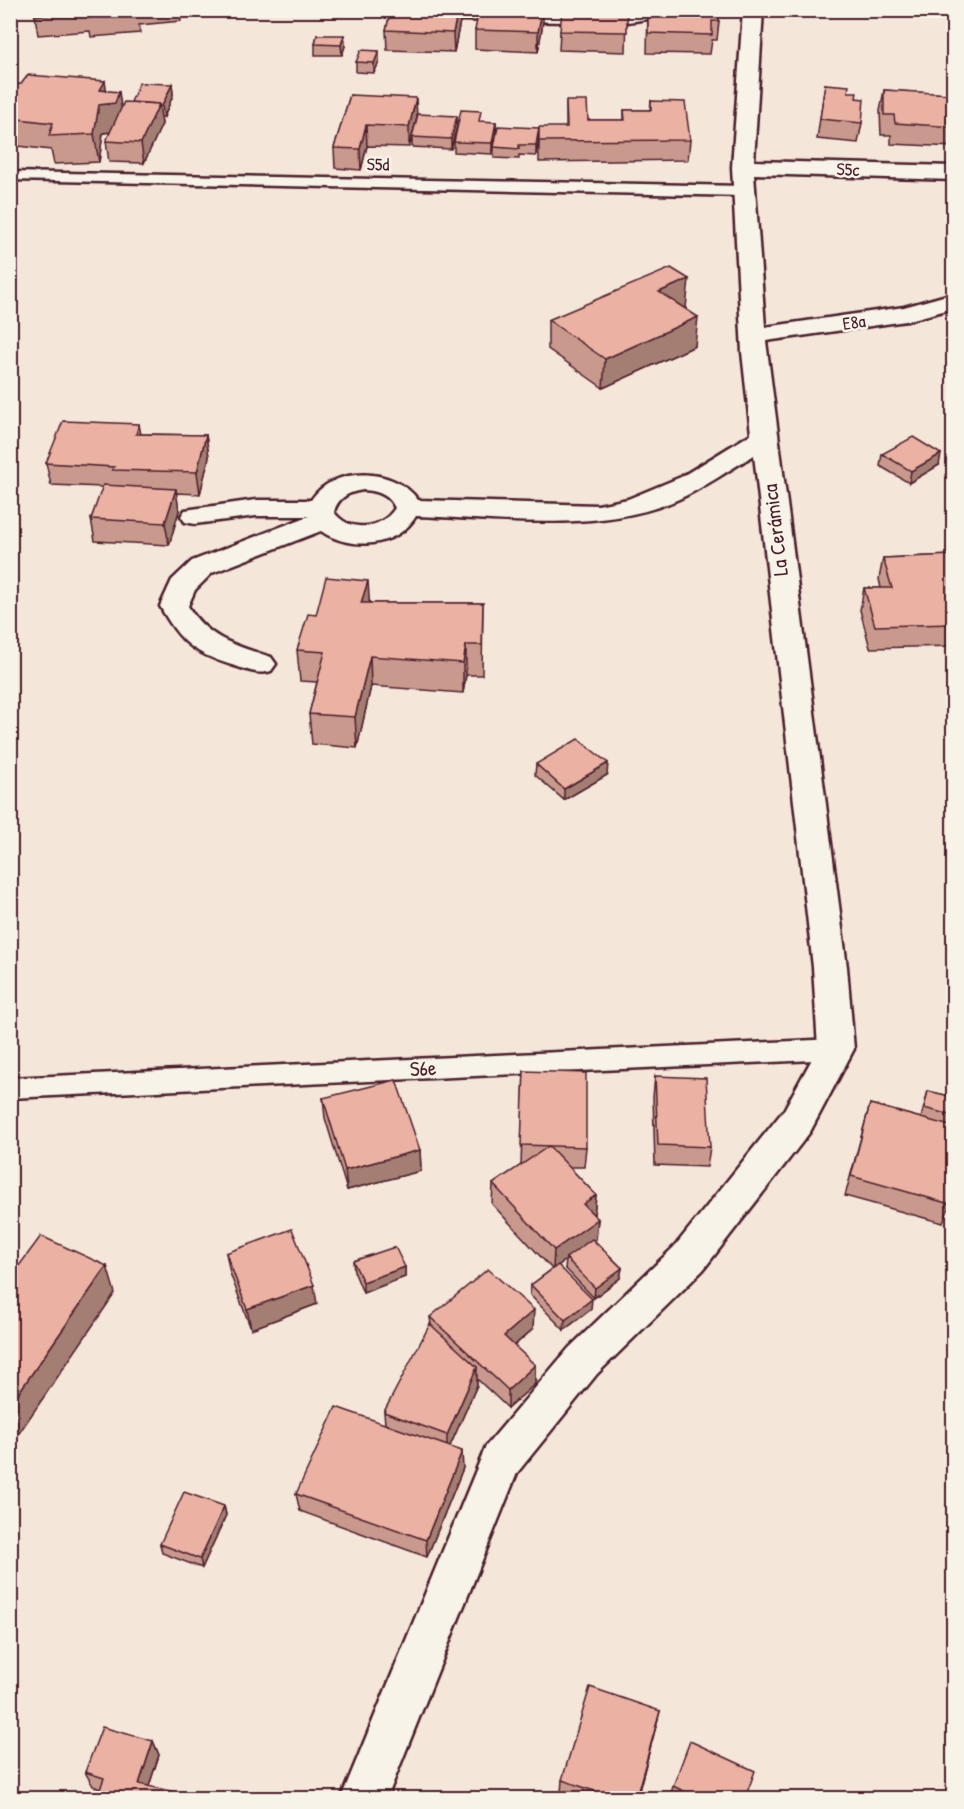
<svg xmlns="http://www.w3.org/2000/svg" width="964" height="1809" font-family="'Patrick Hand',sans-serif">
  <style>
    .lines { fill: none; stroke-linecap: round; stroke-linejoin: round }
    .lane-casing { stroke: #4a1f2b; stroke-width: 5 }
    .street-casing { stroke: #4a1f2b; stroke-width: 5 }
    .lane { fill: #f7f3e8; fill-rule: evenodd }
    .street { fill: #f7f3e8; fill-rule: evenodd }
    .wall { fill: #ca998d; stroke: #4a1f2b; stroke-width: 1.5 }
    .shaded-wall { fill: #a47d73; stroke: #4a1f2b; stroke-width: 1.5 }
    .building { fill: #ebb2a4; stroke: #4a1f2b; stroke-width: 1.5 }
    .labels { text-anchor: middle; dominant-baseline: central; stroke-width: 5; stroke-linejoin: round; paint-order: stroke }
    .far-street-label { font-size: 18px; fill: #4a1f2b; stroke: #f7f3e8 }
    .street-label { font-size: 21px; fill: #4a1f2b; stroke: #f7f3e8 }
  </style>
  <rect width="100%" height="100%" fill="#f5e6da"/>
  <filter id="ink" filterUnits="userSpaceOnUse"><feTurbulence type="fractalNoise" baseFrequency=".0167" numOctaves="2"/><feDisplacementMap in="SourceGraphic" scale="12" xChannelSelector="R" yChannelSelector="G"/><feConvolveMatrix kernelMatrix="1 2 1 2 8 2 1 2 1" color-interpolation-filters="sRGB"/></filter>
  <g filter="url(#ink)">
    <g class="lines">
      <g class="lane-casing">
        <g id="lane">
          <path d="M10,172L744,186L752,191L744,196L10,180Z"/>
          <path d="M836,1039L844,1042L848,1049L844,1056L836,1059L10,1098V1078Z"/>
        </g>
      </g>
      <g class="street-casing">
        <g id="street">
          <path d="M442,10H651L648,19L621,23L456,20L449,18Z"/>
          <path d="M743,10H763L754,161L954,166V180L754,174L765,327L904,307L954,293V308L906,321L766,341L847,967L854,1049L810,1132L703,1270L597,1374L517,1473L387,1798H341L486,1446L569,1348L675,1246L784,1110L818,1048L813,967L754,455C729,470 705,487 679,499C602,534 500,519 416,516C397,548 350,551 321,531L212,573L195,590L188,606C207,639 237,646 271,657L276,664L271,671C258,675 248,670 235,666C195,654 180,643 160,606L172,580L192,561L309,516H256L195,524L185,522L181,516L185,510L256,500H311C334,465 395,467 418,500L598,505L628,499L681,477L751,434L742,352L732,167ZM363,490C377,491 389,494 395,508C381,530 349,533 334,512C338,497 349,492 363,490Z"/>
        </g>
      </g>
      <use href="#lane" class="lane"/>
      <use href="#street" class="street"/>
    </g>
    <g class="wall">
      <path d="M34,10H180L181,21L139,25L140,33L91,37L90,31L38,35Z"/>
      <path d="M391,10H460V21L454,52L387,50L386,30Z"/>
      <path d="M627,10L626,52L559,50L560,31Z"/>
      <path d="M648,10H732V15L718,14L719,21L717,40H712L710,54L647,53Z"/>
      <path d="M543,22L538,52L475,49V30Z"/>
      <path d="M317,35L345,46L342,55H315V44Z"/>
      <path d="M356,62H379L374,73L356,72Z"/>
      <path d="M105,81L106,91L121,108L172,84L173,95L164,117H161L162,124L144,163L109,162L106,141L110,132L103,133L99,162L54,164L51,150L10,145V85Z"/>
      <path d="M825,84L848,92L856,98L862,123L858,143L817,139Z"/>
      <path d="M949,85H954V147L891,144V135H881L880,111L884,90L947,94Z"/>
      <path d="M350,95L417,118L457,126L451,149L412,147V138L409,147L367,146L361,170L335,168L334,148Z"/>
      <path d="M566,101L588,120H624V110H650L651,101L690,140L688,160L539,162V140L536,156L519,155V159L494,158V147L566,127Z"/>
      <path d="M481,122H496V133L492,154L454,152V142Z"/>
      <path d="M686,308L685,309L695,346L603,388L548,349V320Z"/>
      <path d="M141,434L206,435L209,457L200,494L176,493L179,511L169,545L95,541L91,519L103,487L51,485L46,463Z"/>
      <path d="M882,454L939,465L909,483L880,466Z"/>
      <path d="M954,555V646L870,648L860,610L864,588H881L879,579L883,558Z"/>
      <path d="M369,603H483L482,675H466L463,693L371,686L357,748L312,744L309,714L317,682L300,681L297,650L316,615Z"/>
      <path d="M536,764L607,775L564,800L535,775Z"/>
      <path d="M524,1071L586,1147L584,1167H569L596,1195L594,1215L598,1219L596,1239L594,1240L622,1268L620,1278L594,1298L565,1268L566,1260L558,1265L591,1309L564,1330L530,1295L531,1285L552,1269L492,1204L493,1184L521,1165Z"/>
      <path d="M655,1076L710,1147L707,1167L655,1165L653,1097Z"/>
      <path d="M928,1091L954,1097V1189L950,1204L943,1223L845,1196L870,1104L921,1118Z"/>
      <path d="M323,1098L420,1150L421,1171L347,1190L325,1118Z"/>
      <path d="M226,1253L317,1304L251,1329L230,1273Z"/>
      <path d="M353,1261L405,1267V1277L363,1293L354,1271Z"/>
      <path d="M430,1317L533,1329L514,1346L535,1365V1384L508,1408L477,1379V1385L450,1446L463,1468L427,1557L300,1511L296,1494L385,1424L384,1412L431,1325Z"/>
      <path d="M224,1506L226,1515L202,1568L162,1553L160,1544Z"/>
      <path d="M660,1711L637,1798H574L561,1793L562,1780Z"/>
      <path d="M153,1741L159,1755L149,1786L100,1789L93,1786L85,1772Z"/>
      <path d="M673,1786L745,1798H682L671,1793Z"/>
    </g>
    <g class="shaded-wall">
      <path d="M458,10H460V21L454,52L453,33Z"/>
      <path d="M542,10H543V22L538,52V32Z"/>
      <path d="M344,35L345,46L342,55L341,45Z"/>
      <path d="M379,51V62L374,73V63Z"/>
      <path d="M105,81L108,104L119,92L123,120L119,131L103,133L99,162L94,134L100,90Z"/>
      <path d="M172,84L173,95L164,117L162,106Z"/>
      <path d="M416,98L417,118L409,147V127Z"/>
      <path d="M159,104L162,124L144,163L141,143Z"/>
      <path d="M457,116V126L451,149V139Z"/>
      <path d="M496,122V133L492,154V143Z"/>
      <path d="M366,125L367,146L361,170L360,149Z"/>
      <path d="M539,129V140L536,156V145Z"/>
      <path d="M689,279L686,308L657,321L659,292Z"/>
      <path d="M698,317L695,346L603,388L605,359Z"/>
      <path d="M139,424L143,446L136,434Z"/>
      <path d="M206,435L209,457L200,494L197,472Z"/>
      <path d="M941,454L939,465L909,483L911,471Z"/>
      <path d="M176,489L179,511L169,545L165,523Z"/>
      <path d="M368,581L370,611L361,603Z"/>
      <path d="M466,645V675L463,693V663Z"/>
      <path d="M370,656L371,686L357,748L355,717Z"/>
      <path d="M608,763L607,775L564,800V789Z"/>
      <path d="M420,1150L421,1171L347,1190L345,1170Z"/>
      <path d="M596,1195L594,1215L582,1224L583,1204Z"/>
      <path d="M598,1219L596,1239L567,1259L566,1258V1260L553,1269L554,1250Z"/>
      <path d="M107,1266L115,1293L13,1442L10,1438V1405Z"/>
      <path d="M405,1267V1277L363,1293V1282Z"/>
      <path d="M622,1268L620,1278L594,1298L595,1288Z"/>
      <path d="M314,1285L317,1304L251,1329L247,1309Z"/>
      <path d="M592,1299L591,1309L564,1330L565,1320Z"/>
      <path d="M534,1310L533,1329L503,1355L504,1336Z"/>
      <path d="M535,1365V1384L508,1408V1390Z"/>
      <path d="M477,1367V1385L447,1453V1435Z"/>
      <path d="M462,1451L463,1468L427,1557L426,1540Z"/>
      <path d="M224,1506L226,1515L202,1568L200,1559Z"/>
      <path d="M660,1711L637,1798H636Z"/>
      <path d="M153,1741L159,1755L145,1798L139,1784Z"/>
    </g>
    <g class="building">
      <path d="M34,10H137L138,13L88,18L87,11L35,16Z"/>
      <path d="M391,10H458L453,33L386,30Z"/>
      <path d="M479,10H542L538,32L475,30Z"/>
      <path d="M562,10H627V32L560,31Z"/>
      <path d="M648,10H718L719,21H712V35L648,33Z"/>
      <path d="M317,35H344L341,45L315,44Z"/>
      <path d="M361,50L379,51L374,63L356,62Z"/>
      <path d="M28,75L105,81L100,90L119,92L115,103L99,105L94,134L49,136L53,123L10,118V85L21,84Z"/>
      <path d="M139,83L172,84L162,106H159V104L131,102Z"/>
      <path d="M825,84L849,86L848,92H857L856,98L864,99L862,123L820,119Z"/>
      <path d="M949,85H954V127L895,123L894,115H884V90L950,94Z"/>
      <path d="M350,95L416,98L409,127L366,125L360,149L334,148Z"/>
      <path d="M566,101H587L588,120H625L624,110H651V101L685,102L690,140L539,141V127H567Z"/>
      <path d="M124,102L159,104L141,143L106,141Z"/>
      <path d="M461,110L481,111L479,121L496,122L492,143L454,142Z"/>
      <path d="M418,114L457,116L451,139L412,137Z"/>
      <path d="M498,126L539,128L536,145H519V149L494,147Z"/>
      <path d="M671,268L689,279L659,292L698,317L605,359L548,320Z"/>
      <path d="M63,421L139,424L136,434L206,435L197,472L112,470L114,467L46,463Z"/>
      <path d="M913,437L941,454L911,471L882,454Z"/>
      <path d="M103,485L176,489L165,523L91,519Z"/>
      <path d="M954,555V624L875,626L864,588H892L883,558Z"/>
      <path d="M326,577L368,581L361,603H483L482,645H466L463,663L370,656L355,717L309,714L325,652L297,650L308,614L316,615Z"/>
      <path d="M578,739L608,763L564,789L536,764Z"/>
      <path d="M524,1071L586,1073V1147L521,1145Z"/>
      <path d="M655,1076L706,1078L710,1147L658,1145Z"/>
      <path d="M396,1080L420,1150L345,1170L323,1098Z"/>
      <path d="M928,1091L954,1097V1116L924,1108Z"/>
      <path d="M870,1104L954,1127V1189L950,1204L851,1176Z"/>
      <path d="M549,1146L596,1195L583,1204L598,1219L554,1250L493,1184Z"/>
      <path d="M292,1229L314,1285L247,1309L226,1253Z"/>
      <path d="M41,1236L107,1266L10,1405V1278Z"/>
      <path d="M592,1239L622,1268L595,1288L566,1258Z"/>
      <path d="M395,1247L405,1267L363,1282L353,1261Z"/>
      <path d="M558,1265L592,1299L565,1320L531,1285Z"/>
      <path d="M488,1269L534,1310L504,1336L535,1365L508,1390L430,1317Z"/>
      <path d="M430,1324L477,1367L447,1435L384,1412Z"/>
      <path d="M336,1407L462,1451L426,1540L296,1494Z"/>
      <path d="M184,1492L224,1506L200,1559L160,1544Z"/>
      <path d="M590,1687L660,1711L636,1798H615L562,1780Z"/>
      <path d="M102,1727L153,1741L139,1784L201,1798H97L104,1778L85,1772Z"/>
      <path d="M690,1741L755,1771L745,1798H699L673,1786Z"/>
    </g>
  </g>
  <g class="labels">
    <g class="far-street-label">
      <text transform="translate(378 164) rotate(1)">S5d</text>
      <text transform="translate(848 169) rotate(2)">S5c</text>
      <text transform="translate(854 322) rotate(-8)">E8a</text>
    </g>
    <g class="street-label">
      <text transform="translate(775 530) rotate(-97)">La Cerámica</text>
      <text transform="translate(423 1068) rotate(-3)">S6e</text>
    </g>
  </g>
  <rect width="964" height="1809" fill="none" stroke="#f7f3e8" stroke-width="36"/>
  <rect x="18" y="18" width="928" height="1773" fill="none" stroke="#4a1f2b" stroke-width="2" filter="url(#ink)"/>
</svg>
